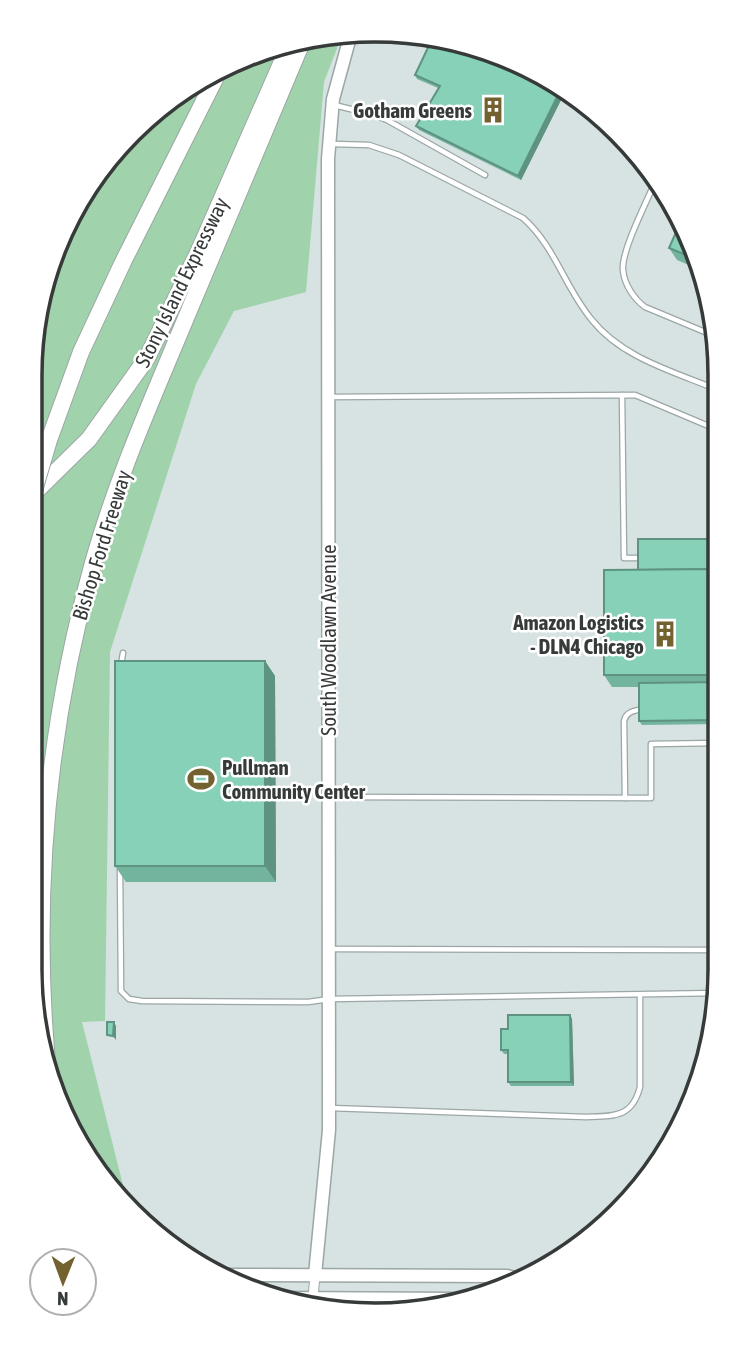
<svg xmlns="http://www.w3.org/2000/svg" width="750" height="1345" font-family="'Asap Condensed',sans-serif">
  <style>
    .green { fill: #a0d3ab }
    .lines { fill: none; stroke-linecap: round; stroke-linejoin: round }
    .lane-casing { stroke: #9ba6a5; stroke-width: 7 }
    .street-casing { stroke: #9ba6a5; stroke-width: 11 }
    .secondary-casing { stroke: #9ba6a5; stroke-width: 15 }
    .highway-casing { stroke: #9ba6a5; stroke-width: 18 }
    .lane { stroke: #fff; stroke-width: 4.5 }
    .street { stroke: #fff; stroke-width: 9 }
    .secondary { stroke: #fff; stroke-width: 12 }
    .highway { stroke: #fff; stroke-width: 16 }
    .rail { stroke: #7b8382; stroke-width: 3.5; stroke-dasharray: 10 5; stroke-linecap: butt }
    .highway-bridge-casing { stroke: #9ba6a5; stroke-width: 18; stroke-linecap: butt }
    .highway-bridge { stroke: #fff; stroke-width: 16 }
    .wall { fill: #73b49e }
    .shaded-wall { fill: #5e9281 }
    .building { fill: #86d1b8; stroke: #5e9281; stroke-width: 2 }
    .labels { text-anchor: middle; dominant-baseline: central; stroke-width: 5; stroke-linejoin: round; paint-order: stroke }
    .poi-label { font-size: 21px; font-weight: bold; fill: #363b3a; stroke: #fff; text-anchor: end }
    .street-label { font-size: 21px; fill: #363b3a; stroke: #fff }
    .rim { fill: none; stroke: #363b3a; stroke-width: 3.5 }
  </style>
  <rect width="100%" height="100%" fill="#d7e2e2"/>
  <path class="green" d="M341,38L324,82L306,292L234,311L196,384L110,652L105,1021L82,1022L128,1205L101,1180L48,1081L30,970V353L48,264L76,202L165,101L286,41Z"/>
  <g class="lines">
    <g class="lane-casing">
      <g id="lane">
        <path d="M334,105L371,114L387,120L485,175"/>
        <path d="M333,144L369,145L399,155L523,218C555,246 565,288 592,320C622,358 675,372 718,390"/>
        <path d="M657,177C649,198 621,250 623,270C624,284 634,299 645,307L717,337"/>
        <path d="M622,395L624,558H641"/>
        <path d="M330,397L635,395L718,430"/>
        <path d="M121,665L123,653"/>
        <path d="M330,797L651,798V744L719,743"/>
        <path d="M625,798L624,721C626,712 633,711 642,709"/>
        <path d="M120,870L121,991L129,999L142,1001L308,1002L330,999L719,993"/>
        <path d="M331,949L719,950"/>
        <path d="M330,1108L586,1117C614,1116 632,1118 640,1087V995"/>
      </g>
    </g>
    <g class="street-casing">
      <path id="street" d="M313,1298L315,1275"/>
    </g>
    <g class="secondary-casing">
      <g id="secondary">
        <path d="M224,1275L507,1276L521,1280"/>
        <path d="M315,1275L329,1130L328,159L333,99L350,37"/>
        <path d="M273,1298L463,1299"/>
      </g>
    </g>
    <g class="highway-casing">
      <g id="highway">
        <path d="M49,440L81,352L123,262L217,75"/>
        <path d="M30,497L89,439L147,358L198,253L291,41"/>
        <path d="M49,1083C31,908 46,732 93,563C117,477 154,395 188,313C227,222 265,131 303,40"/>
      </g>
    </g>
    <use href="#lane" class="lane"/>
    <use href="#street" class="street"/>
    <use href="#secondary" class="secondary"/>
    <use href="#highway" class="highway"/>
    <path class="rail" d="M674,1123L689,1106"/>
    <g class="highway-bridge-casing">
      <path id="highway-bridge" d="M30,504L49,440"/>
    </g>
    <use href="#highway-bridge" class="highway-bridge"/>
  </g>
  <g class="wall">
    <path d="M415,75L548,76L566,90L521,180L419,130L416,126L438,88L417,79Z"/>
    <path d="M681,221L702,264L703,271L677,260L669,248Z"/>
    <path d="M718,539L719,724L642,725L639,721V687H612L604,675L638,570Z"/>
    <path d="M265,661L275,676L276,882H126L115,866Z"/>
    <path d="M570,1015L572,1019L574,1086H511L508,1082V1054H504L501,1050L508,1029Z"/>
  </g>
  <g class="shaded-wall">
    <path d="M562,87L566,90L521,180L518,176Z"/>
    <path d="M265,661L275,676L276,882L265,866Z"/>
    <path d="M570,1015L572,1019L574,1086L571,1082Z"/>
    <path d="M114,1022L116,1026V1040L113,1036Z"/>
  </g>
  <g class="building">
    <path d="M433,37L548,76L562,87L518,176L416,126L440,86L415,75Z"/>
    <path d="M681,221L701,261L669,248Z"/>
    <path d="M638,539H718V569L638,570Z"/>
    <path d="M718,569V675H604V570Z"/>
    <rect x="115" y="661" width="150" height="205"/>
    <path d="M719,682V720L639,721V683Z"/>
    <path d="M508,1015H570L571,1082H508V1050H501V1029H508Z"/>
    <path d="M107,1022H114L113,1036L107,1035Z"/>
  </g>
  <defs>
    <g id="building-bare" transform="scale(2.1)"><path d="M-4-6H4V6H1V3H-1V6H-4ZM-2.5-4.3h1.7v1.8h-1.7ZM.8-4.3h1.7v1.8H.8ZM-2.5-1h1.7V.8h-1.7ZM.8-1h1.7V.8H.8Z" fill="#736130" stroke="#fff" stroke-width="2.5" paint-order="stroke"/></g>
    <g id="stadium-bare" transform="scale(2.1)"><path d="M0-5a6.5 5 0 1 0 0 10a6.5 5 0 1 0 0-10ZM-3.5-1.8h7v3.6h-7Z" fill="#736130" stroke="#fff" stroke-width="2.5" paint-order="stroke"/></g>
  </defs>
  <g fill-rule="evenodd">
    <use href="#building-bare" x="493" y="110"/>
    <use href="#building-bare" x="665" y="634"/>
    <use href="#stadium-bare" x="201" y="779"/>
  </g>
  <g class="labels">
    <g class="poi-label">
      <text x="472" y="110">Gotham Greens</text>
      <text x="644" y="622">Amazon Logistics<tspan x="644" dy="24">- DLN4 Chicago</tspan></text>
      <text x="222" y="767" text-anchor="start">Pullman<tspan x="222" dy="24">Community Center</tspan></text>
    </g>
    <g class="street-label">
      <text transform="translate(181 282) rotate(-64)">Stony Island Expressway</text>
      <text transform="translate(101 545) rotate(-73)">Bishop Ford Freeway</text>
      <text transform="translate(328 640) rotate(-90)">South Woodlawn Avenue</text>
    </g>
  </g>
  <path d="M0 0H750V1345H0ZM375 42H375A333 333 0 0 1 708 375V970A333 333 0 0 1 375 1303H375A333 333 0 0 1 42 970V375A333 333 0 0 1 375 42Z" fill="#fff" fill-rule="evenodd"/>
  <path class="rim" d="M375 42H375A333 333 0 0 1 708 375V970A333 333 0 0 1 375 1303H375A333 333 0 0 1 42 970V375A333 333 0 0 1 375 42Z"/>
  <g transform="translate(63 1282) rotate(181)"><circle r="33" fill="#ffffff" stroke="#afb1b0" stroke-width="2"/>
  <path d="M0-5L12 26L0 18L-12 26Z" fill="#736130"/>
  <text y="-10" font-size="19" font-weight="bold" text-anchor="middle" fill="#363b3a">N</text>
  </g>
</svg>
